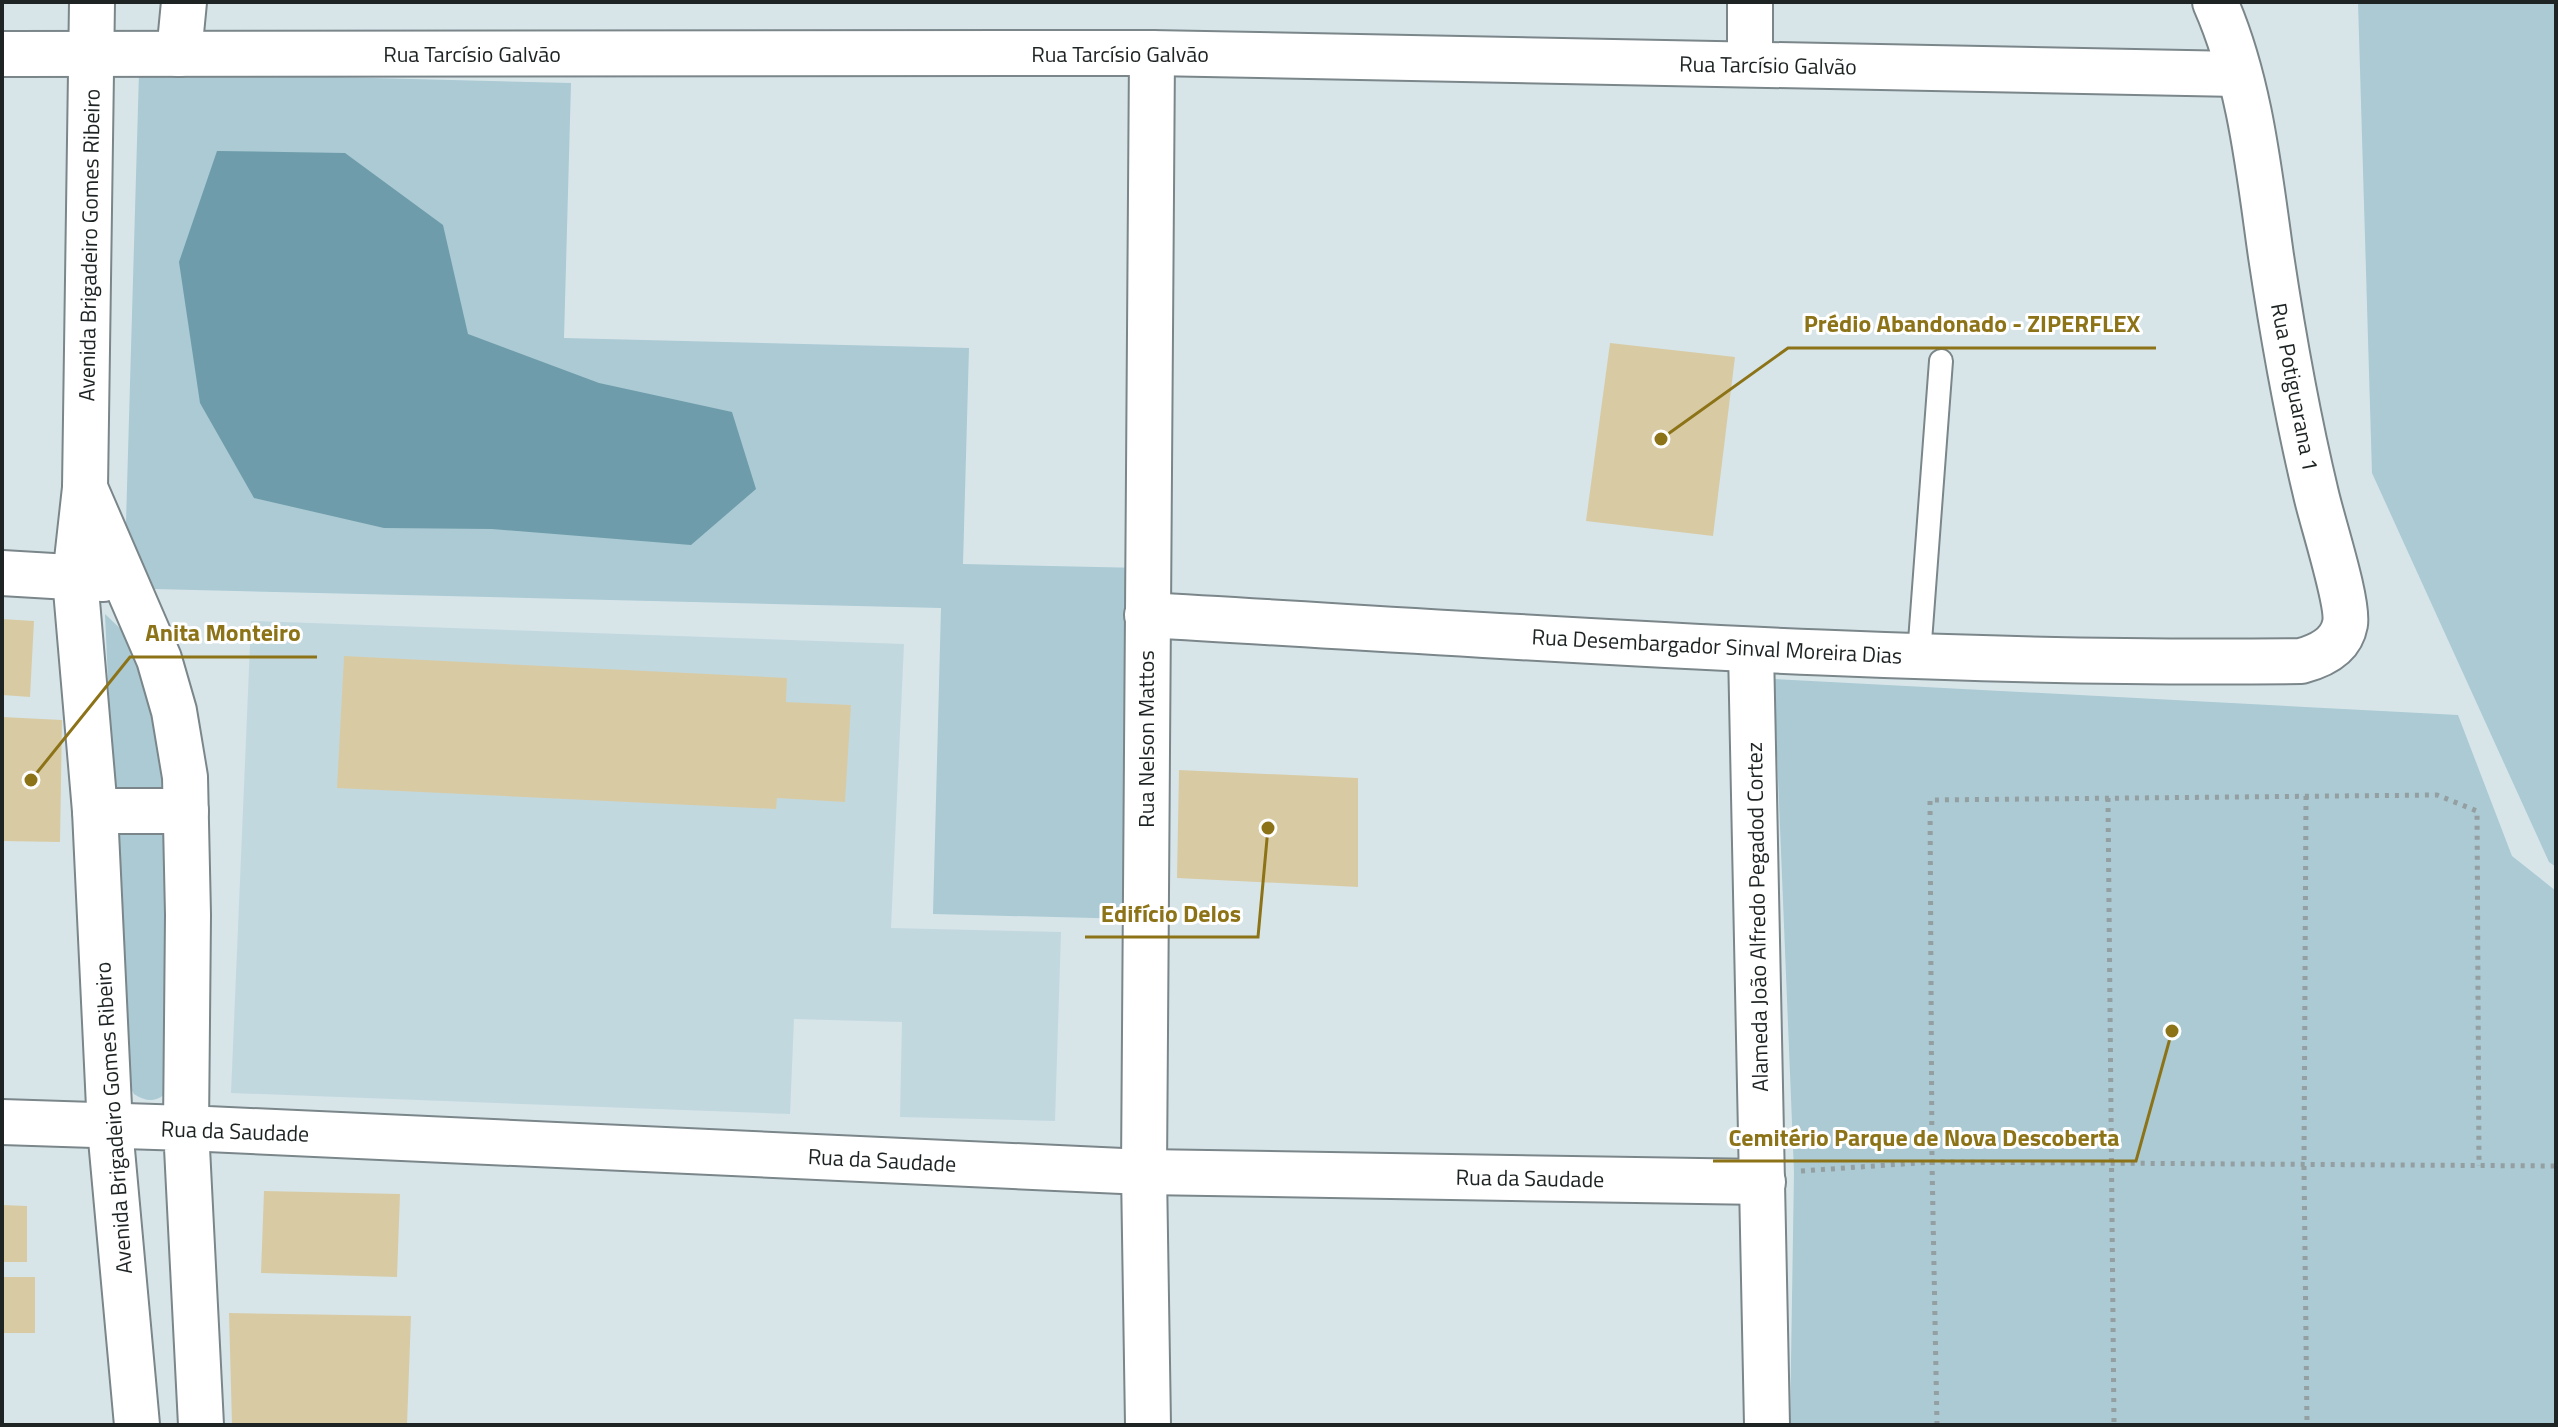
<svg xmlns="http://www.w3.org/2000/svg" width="2558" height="1427" font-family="'Titillium Web',sans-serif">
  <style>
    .built { fill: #c2d8df }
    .green { fill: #abcad4 }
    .water { fill: #6e9caa }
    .building { fill: #d8cba4 }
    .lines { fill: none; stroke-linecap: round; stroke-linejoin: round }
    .service-casing { stroke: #7a868a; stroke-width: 26 }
    .minor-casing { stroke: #7a868a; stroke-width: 48 }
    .secondary-casing { stroke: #7a868a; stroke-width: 48 }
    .path { stroke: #949fa1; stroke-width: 5; stroke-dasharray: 4 6; stroke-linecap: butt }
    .service { stroke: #fff; stroke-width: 22 }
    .minor { stroke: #fff; stroke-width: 44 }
    .secondary { stroke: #fff; stroke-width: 44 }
    .labels { text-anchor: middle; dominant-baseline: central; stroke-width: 6; stroke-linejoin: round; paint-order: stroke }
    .street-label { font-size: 22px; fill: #1e2324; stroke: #fff }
    .leader { fill: none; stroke: #8d7317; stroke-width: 3 }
    .callout-dot { fill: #8d7317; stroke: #fff; stroke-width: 3 }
    .callout-label { font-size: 24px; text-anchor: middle; font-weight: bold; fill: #8d7317; stroke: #fff; stroke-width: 6; stroke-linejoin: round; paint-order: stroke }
  </style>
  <rect width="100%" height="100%" fill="#d7e5e9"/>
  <path class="built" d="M251,621L904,644L891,928L1061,932L1055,1121L900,1117L902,1022L794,1019L790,1114L231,1093Z"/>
  <g class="green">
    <path d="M2358,2H2556V867L2549,862L2372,473Z"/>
    <path d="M139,72L571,83L564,338L969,348L963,564L1143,568L1133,919L933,914L941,608L154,589L125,557Z"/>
    <path d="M105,614L132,640L158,709L174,1083C163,1099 152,1106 134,1094L126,1079Z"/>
    <path d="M1774,679L2458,715L2512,856L2556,891V1425H1790L1794,1172Z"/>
  </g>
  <path class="water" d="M217,151L345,153L443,225L468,334L599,383L732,412L756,489L691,545L492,529L384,528L254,498L200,403L179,262Z"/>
  <g class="building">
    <path d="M1610,343L1735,357L1713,536L1586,521Z"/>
    <path d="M2,619L34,621L30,697L2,695Z"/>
    <path d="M344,656L787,678L786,702L851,705L845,802L777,798L776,809L337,788Z"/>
    <path d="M2,717L62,720L60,842L2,841Z"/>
    <path d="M1179,770L1358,778V887L1177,878Z"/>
    <path d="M264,1191L400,1194L397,1277L261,1273Z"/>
    <path d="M2,1205L27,1206V1262H2Z"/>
    <rect x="2" y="1277" width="33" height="56"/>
    <path d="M229,1313L411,1316L407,1425H232Z"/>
  </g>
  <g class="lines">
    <g class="service-casing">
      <path id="service" d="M1919,655L1941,361"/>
    </g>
    <g class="minor-casing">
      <g id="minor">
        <path d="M92,2L85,488L75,578L95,811L110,1128"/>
        <path d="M1750,2V64"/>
        <path d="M2,54L1152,53L2238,74"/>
        <path d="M179,54L184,2"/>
        <path d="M85,488L159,659L174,711L185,777L188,915L186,1128L1144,1172L1763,1182"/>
        <path d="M2,573L103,579"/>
        <path d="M1147,615C1531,637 1916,666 2301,661C2320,656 2341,646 2345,624C2349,603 2322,521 2316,494C2297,415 2283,336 2271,256C2259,171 2250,81 2215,2"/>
        <path d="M1751,650L1767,1425"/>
        <path d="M95,811H186"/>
        <path d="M1148,1425L1144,1172L1152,53"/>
      </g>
    </g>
    <g class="secondary-casing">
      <g id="secondary">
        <path d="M2,1122L186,1128L201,1425"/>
        <path d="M110,1128L137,1425"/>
      </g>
    </g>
    <g class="path">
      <path d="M2306,796L2304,1165L2307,1425"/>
      <path d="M2108,798L2114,1425"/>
      <path d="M1801,1171L1932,1162L2556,1166"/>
      <path d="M1937,1425L1932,1162L1930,800L2437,795L2477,811L2479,1166"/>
    </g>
    <use href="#service" class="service"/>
    <use href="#minor" class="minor"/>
    <use href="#secondary" class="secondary"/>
  </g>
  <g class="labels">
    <g class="street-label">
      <text x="472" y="54">Rua Tarcísio Galvão</text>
      <text x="1120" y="54">Rua Tarcísio Galvão</text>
      <text transform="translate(1768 65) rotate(1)">Rua Tarcísio Galvão</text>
      <text transform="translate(89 245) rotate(-89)">Avenida Brigadeiro Gomes Ribeiro</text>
      <text transform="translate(2295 387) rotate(79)">Rua Potiguarana 1</text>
      <text transform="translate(1717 646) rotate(3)">Rua Desembargador Sinval Moreira Dias</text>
      <text transform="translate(1146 739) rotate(-90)">Rua Nelson Mattos</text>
      <text transform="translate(1757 917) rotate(-91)">Alameda João Alfredo Pegadod Cortez</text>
      <text transform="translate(113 1118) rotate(-94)">Avenida Brigadeiro Gomes Ribeiro</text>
      <text transform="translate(235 1131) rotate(2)">Rua da Saudade</text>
      <text transform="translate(882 1160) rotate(3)">Rua da Saudade</text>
      <text transform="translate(1530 1178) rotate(1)">Rua da Saudade</text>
    </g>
  </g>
  <path class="leader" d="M1661 439L1788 348H2156M31 780L130 657H317M1268 828L1258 937H1085M2172 1031L2136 1161H1713"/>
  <g class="callout-dot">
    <circle cx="1661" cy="439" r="8"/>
    <circle cx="31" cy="780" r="8"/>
    <circle cx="1268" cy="828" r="8"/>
    <circle cx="2172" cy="1031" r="8"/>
  </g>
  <g class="callout-label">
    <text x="1972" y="332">Prédio Abandonado - ZIPERFLEX</text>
    <text x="223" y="641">Anita Monteiro</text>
    <text x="1171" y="922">Edifício Delos</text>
    <text x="1924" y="1146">Cemitério Parque de Nova Descoberta</text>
  </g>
  <rect width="2558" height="1427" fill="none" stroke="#1e2324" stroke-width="8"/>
</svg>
